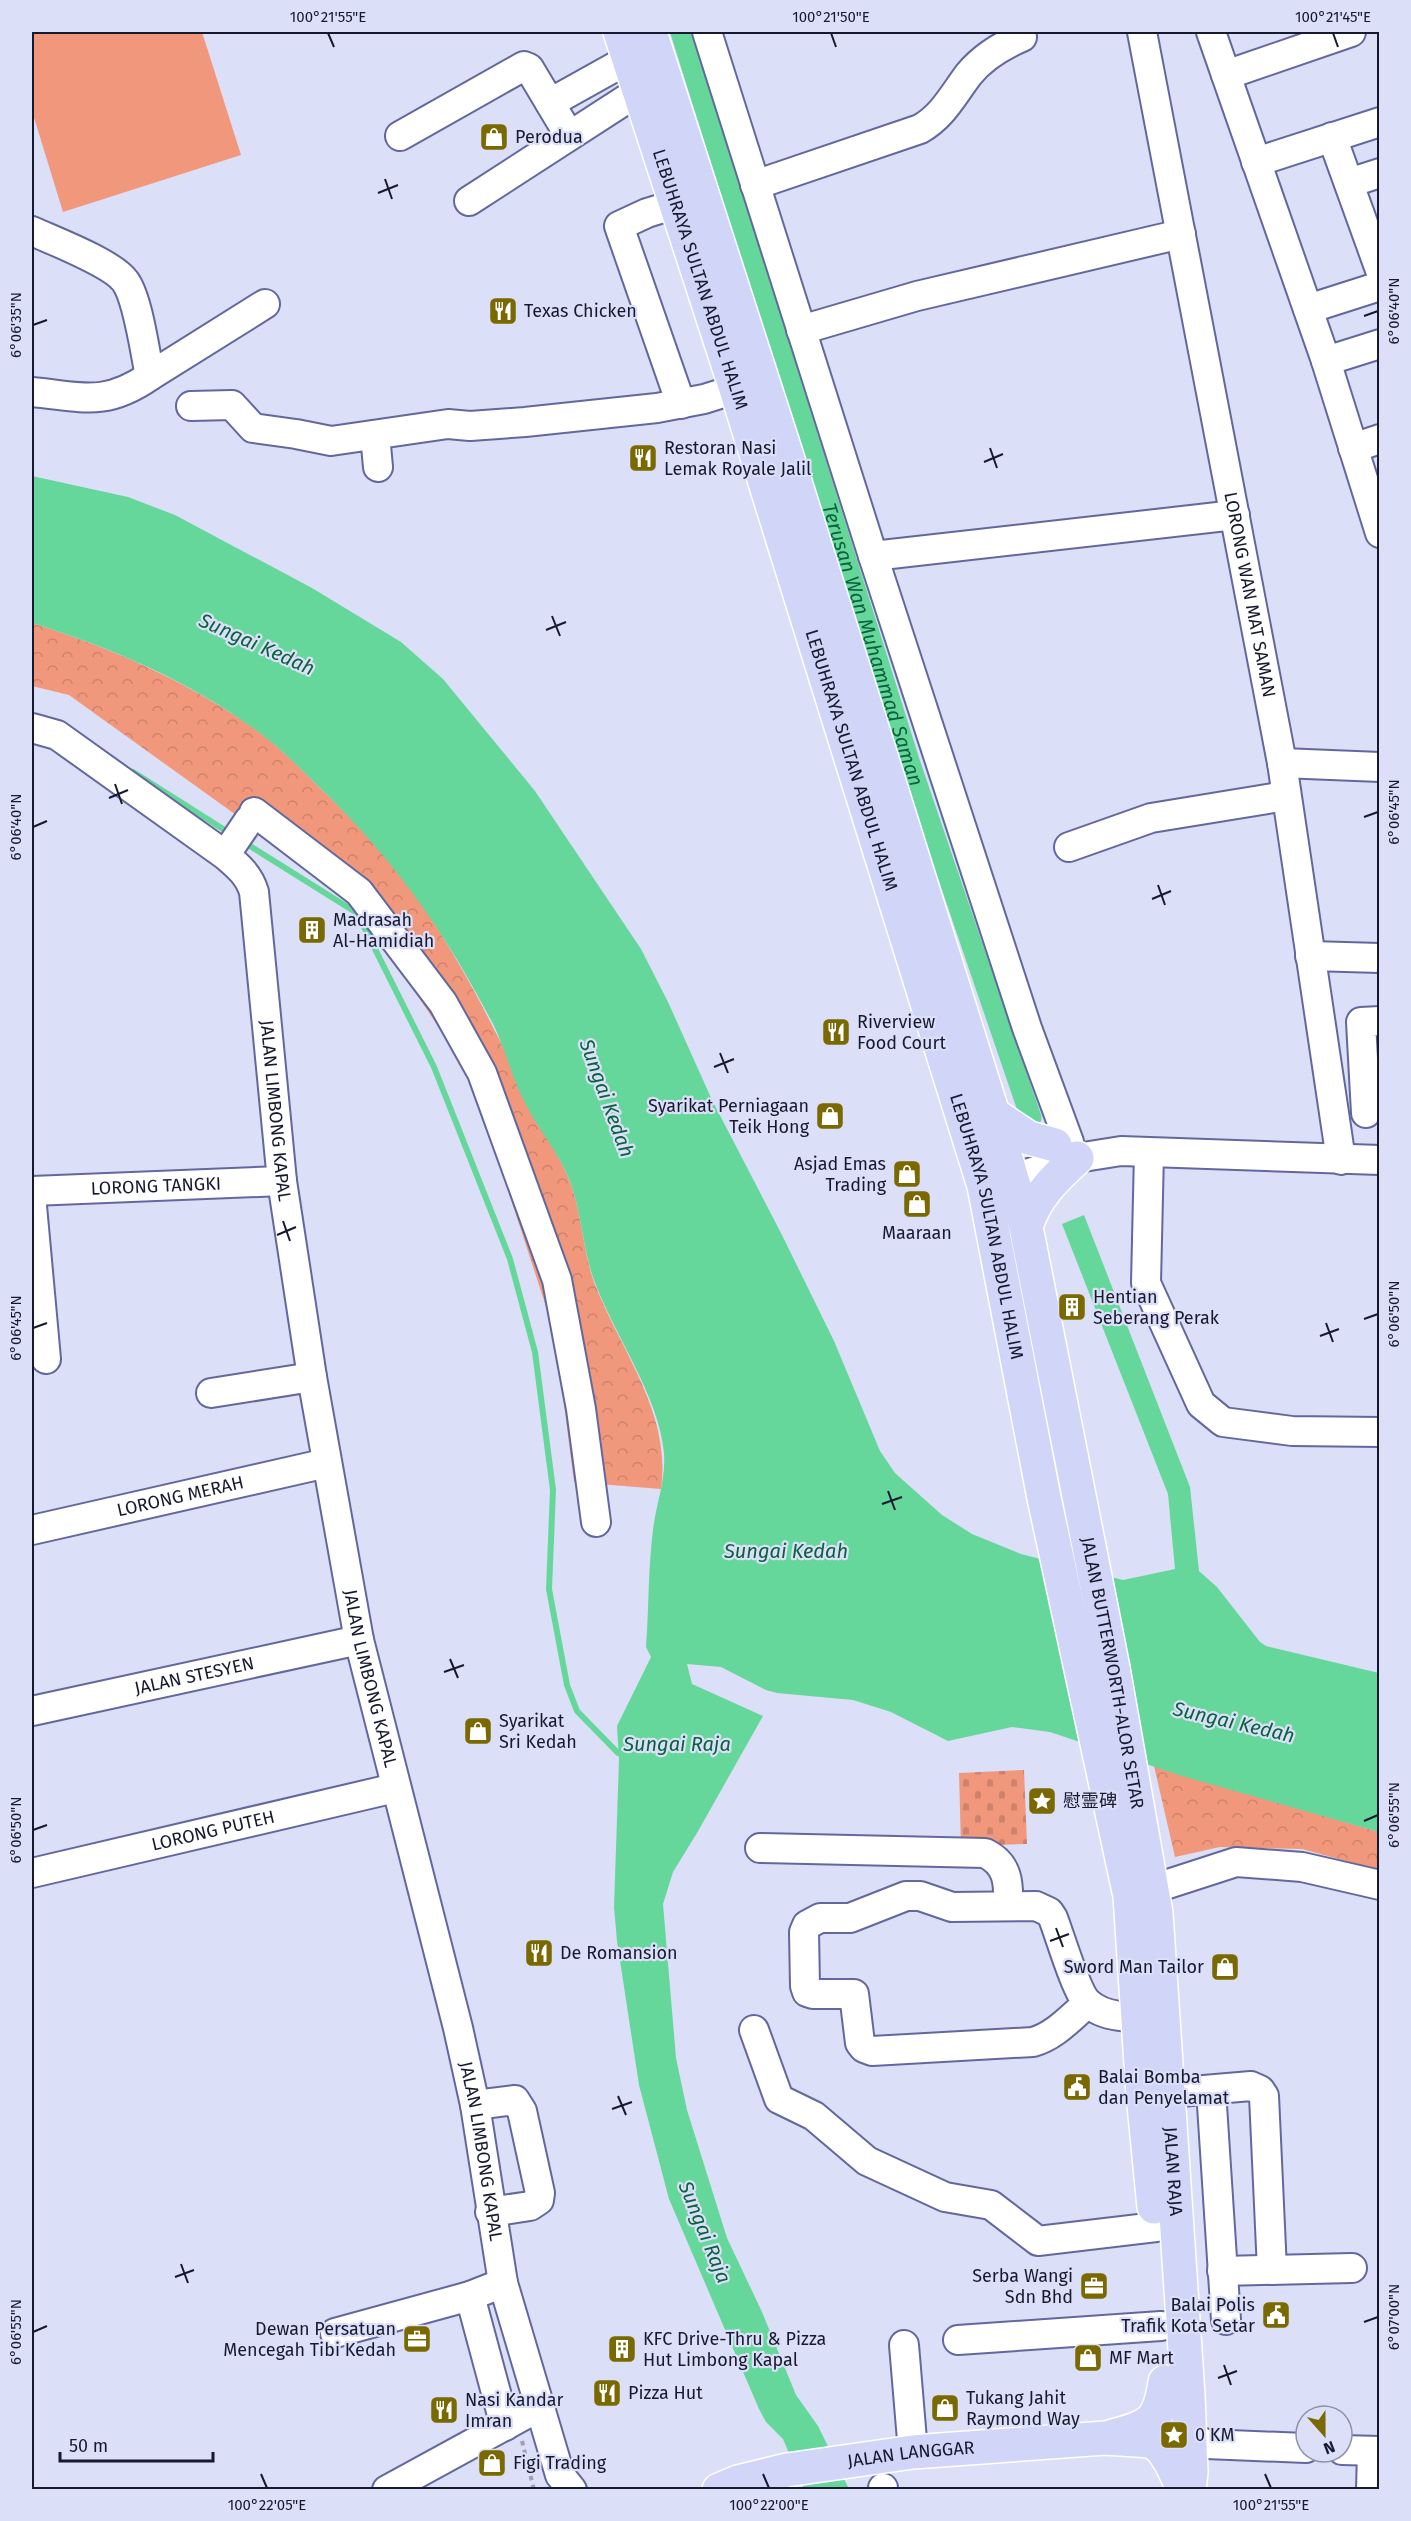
<svg xmlns="http://www.w3.org/2000/svg" width="1411" height="2521" font-family="'Fira Sans','Noto Sans SC',sans-serif">
  <style>
    .cemetery { fill: url(#cemetery-stones) }
    .park { fill: url(#park-crowns) }
    .pitch { fill: #f1987c }
    .water { fill: #66d79b }
    .lines { fill: none; stroke-linecap: round; stroke-linejoin: round }
    .stream { stroke: #66d79b; stroke-width: 6 }
    .canal { stroke: #66d79b; stroke-width: 21 }
    .minor-casing { stroke: #62689d; stroke-width: 32 }
    .major-casing { stroke: #fff; stroke-width: 36 }
    .path { stroke: #9c9fb7; stroke-width: 4; stroke-dasharray: 4.5 4.5; stroke-linecap: butt }
    .minor { stroke: #fff; stroke-width: 28 }
    .major { stroke: #d1d6f8; stroke-width: 33 }
    .ticks { fill: none; stroke: #17192f; stroke-width: 2 }
    .labels { text-anchor: middle; dominant-baseline: central; stroke-width: 4.5; stroke-linejoin: round; paint-order: stroke }
    .poi-label { font-size: 18px; fill: #17192f; stroke: #dbdff8; text-anchor: start }
    .street-label { font-size: 18px; fill: #17192f; stroke: #dbdff8 }
    .water-label { font-size: 20px; font-style: italic; fill: #09623c; stroke: #dbdff8 }
    .neatline { fill: none; stroke: #17192f; stroke-width: 2 }
    .ticks-label { font-size: 15px; text-anchor: middle; fill: #17192f }
  </style>
  <defs>
    <pattern id="cemetery-stones" width="16" height="16" patternUnits="userSpaceOnUse" patternTransform="scale(1.5)"><rect width="16" height="16" fill="#f1987c"/><path d="M2 7V4a2 2 0 0 1 4 0v3zM10 15v-3a2 2 0 0 1 4 0v3z" fill="#ce826c"/></pattern>
    <pattern id="park-crowns" width="20" height="18" patternUnits="userSpaceOnUse" patternTransform="scale(1.5)"><rect width="20" height="18" fill="#f1987c"/><path d="M2 6a3 3 0 1 1 6 0M12 15a3 3 0 1 1 6 0" fill="none" stroke="#ce826c"/></pattern>
  </defs>
  <rect width="100%" height="100%" fill="#dbdff8"/>
  <path class="cemetery" d="M1024,1770L1027,1844L961,1846L959,1773Z"/>
  <g class="park">
    <path d="M32,623C109,647 185,680 252,727C277,744 298,766 319,787C347,814 373,840 397,870C454,945 495,1028 534,1112C544,1134 559,1155 568,1177C582,1210 582,1248 594,1282C620,1350 672,1413 661,1489L574,1482L555,1334L470,1074L353,899L69,695L32,686Z"/>
    <path d="M1154,1766L1379,1832V1870L1302,1849L1220,1847L1175,1857Z"/>
  </g>
  <path class="pitch" d="M32,32H202L241,155L63,212L32,111Z"/>
  <path class="water" d="M32,476L128,497L175,515L312,588L401,642L443,679L535,791L641,949L668,1002L712,1100L782,1235L834,1341L880,1451L895,1473L942,1515L972,1534L1021,1554L1123,1580L1175,1569L1168,1494L1062,1224L1084,1215L1190,1487L1199,1571L1217,1587L1260,1642L1266,1646L1379,1673V1832L1182,1776L1050,1732L1012,1727L948,1741L891,1712L853,1700L777,1693L766,1690L721,1667L687,1664L692,1684L763,1716L697,1833L673,1872L663,1904L676,2058L687,2110L727,2238L762,2312L796,2395L818,2426L849,2489H804L783,2439L766,2422L759,2409L669,2199L639,2085L617,1941L614,1907L619,1760L617,1726L651,1657L646,1647C649,1608 648,1569 653,1530C656,1504 666,1480 664,1453C659,1396 614,1335 594,1280C582,1247 582,1212 569,1179C558,1151 537,1128 524,1101C514,1082 508,1060 500,1040C495,1026 487,1013 480,1000C436,918 383,848 316,784C296,764 276,744 253,728C187,680 109,647 32,623Z"/>
  <g class="lines">
    <g class="stream">
      <path d="M133,772L231,834"/>
      <path d="M242,841L357,913L434,1067L510,1259L535,1352L553,1490L549,1589L567,1685L577,1711L618,1753L624,1755"/>
    </g>
    <path class="canal" id="s1" d="M681,32L909,761L1031,1118"/>
    <g class="minor-casing">
      <g id="minor">
        <path d="M707,32L873,556L1027,1028L1069,1142"/>
        <path id="s2" d="M1142,32L1282,763L1341,1160"/>
        <path d="M1211,32L1226,75L1351,32"/>
        <path d="M1226,75L1326,361L1380,533"/>
        <path d="M550,103L629,59"/>
        <path d="M400,136L524,66L529,68L569,135"/>
        <path d="M1332,137L1380,270"/>
        <path d="M1256,162L1380,122"/>
        <path d="M1349,183L1380,173"/>
        <path d="M755,185L920,129C943,116 953,95 969,74C983,57 1001,46 1022,37"/>
        <path d="M469,201L639,91"/>
        <path d="M676,204L647,213L619,226L681,404"/>
        <path d="M32,231C54,241 112,263 125,281C138,298 145,353 150,376C105,407 83,397 32,392"/>
        <path d="M1308,309L1380,286"/>
        <path d="M801,330L917,296L1181,234"/>
        <path d="M1326,361L1380,344"/>
        <path d="M150,376L265,304"/>
        <path d="M191,406L232,405L253,428L296,434L331,441L448,424L470,426L525,422L657,408L704,399L736,389"/>
        <path d="M375,435L378,467"/>
        <path d="M1353,448L1380,439"/>
        <path d="M873,556L1235,515"/>
        <path id="s3" d="M32,728L57,735L225,855C238,866 249,875 254,892L282,1181L312,1377L359,1640L458,2028L475,2105L503,2283L560,2475L572,2490"/>
        <path d="M1282,763L1380,767"/>
        <path d="M254,812L359,892L443,1003L482,1073L557,1280L581,1409L596,1522"/>
        <path d="M1069,847L1151,818L1286,796"/>
        <path d="M230,848L249,820"/>
        <path d="M1310,956L1380,958"/>
        <path d="M1366,1113L1361,1022L1380,1021"/>
        <path d="M1149,1153L1146,1283L1201,1404L1223,1422L1292,1431L1380,1432"/>
        <path d="M991,1185L1077,1158L1121,1151L1380,1160"/>
        <path id="s4" d="M32,1191L282,1181"/>
        <path d="M32,1206L46,1359"/>
        <path d="M211,1393L312,1377"/>
        <path id="s5" d="M32,1530L327,1463"/>
        <path id="s6" d="M32,1711L359,1640"/>
        <path d="M760,1848L985,1853C1008,1864 1009,1883 1008,1906"/>
        <path id="s7" d="M32,1873L395,1788"/>
        <path d="M1131,1896L1236,1862L1302,1867L1380,1885"/>
        <path d="M1088,2003C1071,2017 1055,2036 1033,2042L872,2051L864,2048L860,2043L854,1994H813L807,1992L805,1986L804,1932L807,1925L820,1918H850L906,1896H920L952,1907L1036,1906L1049,1912L1053,1918C1060,1936 1076,1991 1087,2002C1105,2020 1137,2017 1160,2016"/>
        <path d="M754,2030L779,2099L814,2116L867,2161L945,2197L991,2205L1038,2241L1156,2227"/>
        <path d="M1211,2090L1226,2320"/>
        <path d="M1145,2095L1251,2086L1260,2090L1264,2096L1272,2270"/>
        <path d="M475,2105L515,2100L522,2111L540,2193L539,2200L530,2206L490,2212"/>
        <path d="M1222,2271L1352,2268"/>
        <path d="M470,2296L505,2426"/>
        <path d="M335,2333L470,2296L503,2283"/>
        <path d="M958,2340L1161,2326"/>
        <path d="M904,2345L913,2452"/>
        <path d="M1190,2437L1206,2444L1306,2448"/>
        <path d="M1342,2450L1380,2451"/>
        <path d="M883,2488V2490"/>
        <path d="M387,2490L539,2407"/>
        <path d="M1371,2490L1372,2451"/>
      </g>
    </g>
    <g class="major-casing">
      <g id="major">
        <path id="s8" d="M620,32L736,389L984,1186L1044,1498L1130,1896L1143,2095L1154,2207"/>
        <path id="s9" d="M650,32L785,450L993,1114L1026,1227L1113,1668L1156,1913L1188,2395L1191,2472L1189,2490"/>
        <path d="M993,1114L1029,1138L1055,1145"/>
        <path d="M1026,1227C1035,1197 1055,1178 1077,1158"/>
        <path d="M1113,2436C1150,2426 1159,2423 1165,2382"/>
        <path id="s10" d="M719,2490L738,2482L787,2470L913,2452L1105,2438L1151,2441L1162,2449L1171,2463L1184,2490"/>
      </g>
    </g>
    <path class="path" d="M522,2441L534,2490"/>
    <use href="#minor" class="minor"/>
    <use href="#major" class="major"/>
  </g>
  <path class="ticks" d="M328,33L334,47M831,33L836,47M1333,33L1338,47M385,179L392,199M378,193L398,185M1364,316L1378,311M33,325L47,320M990,448L997,468M984,462L1003,454M552,616L560,636M546,630L566,622M115,784L122,804M109,798L128,790M1364,817L1378,812M33,827L47,821M1158,885L1165,905M1152,899L1171,891M720,1053L728,1073M714,1067L734,1059M283,1221L290,1241M277,1235L296,1227M1364,1319L1378,1314M1326,1323L1333,1342M33,1328L47,1323M1320,1336L1339,1329M888,1491L895,1510M882,1504L902,1497M450,1659L458,1678M444,1672L464,1665M1364,1821L1378,1815M33,1830L47,1825M1056,1928L1063,1947M1050,1941L1069,1934M618,2096L626,2115M612,2109L632,2102M181,2264L188,2283M175,2277L194,2270M1364,2322L1378,2317M33,2332L47,2326M1224,2365L1231,2385M1218,2378L1237,2371M261,2474L267,2488M763,2474L769,2488M1265,2474L1271,2488"/>
  <defs>
    <g id="shop-square" transform="scale(1.5)"><rect x="-9" y="-9" width="18" height="18" rx="4" fill="#7a6800" stroke="#dbdff8"/><path d="M-5-2.5h2.3a2.7 3.5 0 0 1 5.4 0H5L5.5 6h-11ZM-1.5-2.5h3a1.5 2.3 0 0 0-3 0Z" fill="#fff"/></g>
    <g id="restaurant-square" transform="scale(1.5)"><rect x="-9" y="-9" width="18" height="18" rx="4" fill="#7a6800" stroke="#dbdff8"/><path d="M-5-6h1v4h1v-4h1v4h1v-4h1v5L-1.5 .5V6h-2V.5L-5-1ZM5-6V6H3V1.5H1.5Q1.5-4 5-6Z" fill="#fff"/></g>
    <g id="building-square" transform="scale(1.5)"><rect x="-9" y="-9" width="18" height="18" rx="4" fill="#7a6800" stroke="#dbdff8"/><path d="M-4-6H4V6H1V3H-1V6H-4ZM-2.5-4.3h1.7v1.8h-1.7ZM.8-4.3h1.7v1.8H.8ZM-2.5-1h1.7V.8h-1.7ZM.8-1h1.7V.8H.8Z" fill="#fff"/></g>
    <g id="sight-square" transform="scale(1.5)"><rect x="-9" y="-9" width="18" height="18" rx="4" fill="#7a6800" stroke="#dbdff8"/><path d="M0-6L1.8-2.2L6-1.7L2.9 1.2L3.7 5.4L0 3.3L-3.7 5.4L-2.9 1.2L-6-1.7L-1.8-2.2Z" fill="#fff"/></g>
    <g id="civic-square" transform="scale(1.5)"><rect x="-9" y="-9" width="18" height="18" rx="4" fill="#7a6800" stroke="#dbdff8"/><path d="M-.6-6.5H3V-4.5H.6V-3L4-1V1h2V6H-6V1h2V-1L-.6-3ZM-1.2 2.5V6h2.4V2.5Z" fill="#fff"/></g>
    <g id="office-square" transform="scale(1.5)"><rect x="-9" y="-9" width="18" height="18" rx="4" fill="#7a6800" stroke="#dbdff8"/><path d="M-6-3h4V-5.5h4V-3h4V5H-6ZM-1-4.5V-3h2v-1.5ZM-6 0V1H6V0Z" fill="#fff"/></g>
  </defs>
  <g fill-rule="evenodd">
    <use href="#shop-square" x="494" y="137"/>
    <use href="#restaurant-square" x="503" y="311"/>
    <use href="#restaurant-square" x="643" y="458"/>
    <use href="#building-square" x="312" y="930"/>
    <use href="#restaurant-square" x="836" y="1032"/>
    <use href="#shop-square" x="830" y="1116"/>
    <use href="#shop-square" x="907" y="1174"/>
    <use href="#shop-square" x="917" y="1204"/>
    <use href="#building-square" x="1072" y="1307"/>
    <use href="#shop-square" x="478" y="1731"/>
    <use href="#sight-square" x="1042" y="1801"/>
    <use href="#restaurant-square" x="539" y="1953"/>
    <use href="#shop-square" x="1225" y="1967"/>
    <use href="#civic-square" x="1077" y="2087"/>
    <use href="#office-square" x="1094" y="2286"/>
    <use href="#civic-square" x="1276" y="2315"/>
    <use href="#office-square" x="417" y="2339"/>
    <use href="#building-square" x="622" y="2349"/>
    <use href="#shop-square" x="1088" y="2358"/>
    <use href="#restaurant-square" x="607" y="2393"/>
    <use href="#shop-square" x="945" y="2408"/>
    <use href="#restaurant-square" x="444" y="2410"/>
    <use href="#sight-square" x="1174" y="2435"/>
    <use href="#shop-square" x="492" y="2463"/>
  </g>
  <g class="labels">
    <g class="poi-label">
      <text x="515" y="137">Perodua</text>
      <text x="524" y="311">Texas Chicken</text>
      <text x="664" y="448">Restoran Nasi<tspan x="664" dy="21">Lemak Royale Jalil</tspan></text>
      <text x="333" y="920">Madrasah<tspan x="333" dy="21">Al-Hamidiah</tspan></text>
      <text x="857" y="1022">Riverview<tspan x="857" dy="21">Food Court</tspan></text>
      <text x="809" y="1106" text-anchor="end">Syarikat Perniagaan<tspan x="809" dy="21">Teik Hong</tspan></text>
      <text x="886" y="1164" text-anchor="end">Asjad Emas<tspan x="886" dy="21">Trading</tspan></text>
      <text x="917" y="1233" text-anchor="middle">Maaraan</text>
      <text x="1093" y="1297">Hentian<tspan x="1093" dy="21">Seberang Perak</tspan></text>
      <text x="499" y="1721">Syarikat<tspan x="499" dy="21">Sri Kedah</tspan></text>
      <text x="1063" y="1801">慰霊碑</text>
      <text x="560" y="1953">De Romansion</text>
      <text x="1204" y="1967" text-anchor="end">Sword Man Tailor</text>
      <text x="1098" y="2077">Balai Bomba<tspan x="1098" dy="21">dan Penyelamat</tspan></text>
      <text x="1073" y="2276" text-anchor="end">Serba Wangi<tspan x="1073" dy="21">Sdn Bhd</tspan></text>
      <text x="1255" y="2305" text-anchor="end">Balai Polis<tspan x="1255" dy="21">Trafik Kota Setar</tspan></text>
      <text x="396" y="2329" text-anchor="end">Dewan Persatuan<tspan x="396" dy="21">Mencegah Tibi Kedah</tspan></text>
      <text x="643" y="2339">KFC Drive-Thru &amp; Pizza<tspan x="643" dy="21">Hut Limbong Kapal</tspan></text>
      <text x="1109" y="2358">MF Mart</text>
      <text x="628" y="2393">Pizza Hut</text>
      <text x="966" y="2398">Tukang Jahit<tspan x="966" dy="21">Raymond Way</tspan></text>
      <text x="465" y="2400">Nasi Kandar<tspan x="465" dy="21">Imran</tspan></text>
      <text x="1195" y="2435">0 KM</text>
      <text x="513" y="2463">Figi Trading</text>
    </g>
    <g class="street-label">
      <text stroke="none"><textPath href="#s8" startOffset="260">LEBUHRAYA SULTAN ABDUL HALIM</textPath></text>
      <text stroke="none"><textPath href="#s2" startOffset="573">LORONG WAN MAT SAMAN</textPath></text>
      <text stroke="none"><textPath href="#s8" startOffset="764">LEBUHRAYA SULTAN ABDUL HALIM</textPath></text>
      <text stroke="none"><textPath href="#s3" startOffset="500">JALAN LIMBONG KAPAL</textPath></text>
      <text stroke="none"><textPath href="#s4" startOffset="124">LORONG TANGKI</textPath></text>
      <text stroke="none"><textPath href="#s8" startOffset="1250">LEBUHRAYA SULTAN ABDUL HALIM</textPath></text>
      <text stroke="none"><textPath href="#s5" startOffset="152">LORONG MERAH</textPath></text>
      <text stroke="none"><textPath href="#s9" startOffset="1707">JALAN BUTTERWORTH-ALOR SETAR</textPath></text>
      <text stroke="none"><textPath href="#s6" startOffset="166">JALAN STESYEN</textPath></text>
      <text stroke="none"><textPath href="#s3" startOffset="1076">JALAN LIMBONG KAPAL</textPath></text>
      <text stroke="none"><textPath href="#s7" startOffset="186">LORONG PUTEH</textPath></text>
      <text stroke="none"><textPath href="#s3" startOffset="1562">JALAN LIMBONG KAPAL</textPath></text>
      <text stroke="none"><textPath href="#s9" startOffset="2210">JALAN RAJA</textPath></text>
      <text stroke="none"><textPath href="#s10" startOffset="196">JALAN LANGGAR</textPath></text>
    </g>
    <g class="water-label">
      <text transform="translate(257 644) rotate(24)">Sungai Kedah</text>
      <text stroke="none"><textPath href="#s1" startOffset="642">Terusan Wan Muhammad Saman</textPath></text>
      <text transform="translate(607 1098) rotate(70)">Sungai Kedah</text>
      <text x="786" y="1551">Sungai Kedah</text>
      <text transform="translate(1234 1722) rotate(13)">Sungai Kedah</text>
      <text x="677" y="1744">Sungai Raja</text>
      <text transform="translate(705 2232) rotate(68)">Sungai Raja</text>
    </g>
  </g>
  <rect width="1411" height="2521" fill="none" stroke="#dbdff8" stroke-width="66"/>
  <g transform="translate(1324 2434) rotate(159)"><circle r="28" fill="#dbdff8" stroke="#8d90a8" stroke-width="1.5"/>
  <path d="M0-4.5L10 22L0 15L-10 22Z" fill="#7a6800"/>
  <text y="-9" font-size="16" font-weight="bold" text-anchor="middle" fill="#17192f">N</text>
  </g>
  <path d="M60 2452v9h153v-9" fill="none" stroke="#17192f" stroke-width="3"/>
  <text x="69" y="2452" font-size="18" fill="#17192f" stroke="#dbdff8" stroke-width="4.5" paint-order="stroke">50 m</text>
  <rect x="33" y="33" width="1345" height="2455" class="neatline"/>
  <g class="ticks-label">
    <text x="328" y="22">100°21'55"E</text>
    <text x="831" y="22">100°21'50"E</text>
    <text x="1333" y="22">100°21'45"E</text>
    <text transform="translate(1394 311) rotate(-90)" y="5">6°06'40"N</text>
    <text transform="translate(16 325) rotate(-90)" y="5">6°06'35"N</text>
    <text transform="translate(1394 812) rotate(-90)" y="5">6°06'45"N</text>
    <text transform="translate(16 827) rotate(-90)" y="5">6°06'40"N</text>
    <text transform="translate(1394 1314) rotate(-90)" y="5">6°06'50"N</text>
    <text transform="translate(16 1328) rotate(-90)" y="5">6°06'45"N</text>
    <text transform="translate(1394 1815) rotate(-90)" y="5">6°06'55"N</text>
    <text transform="translate(16 1830) rotate(-90)" y="5">6°06'50"N</text>
    <text transform="translate(1394 2317) rotate(-90)" y="5">6°07'00"N</text>
    <text transform="translate(16 2332) rotate(-90)" y="5">6°06'55"N</text>
    <text x="267" y="2510">100°22'05"E</text>
    <text x="769" y="2510">100°22'00"E</text>
    <text x="1271" y="2510">100°21'55"E</text>
  </g>
</svg>
